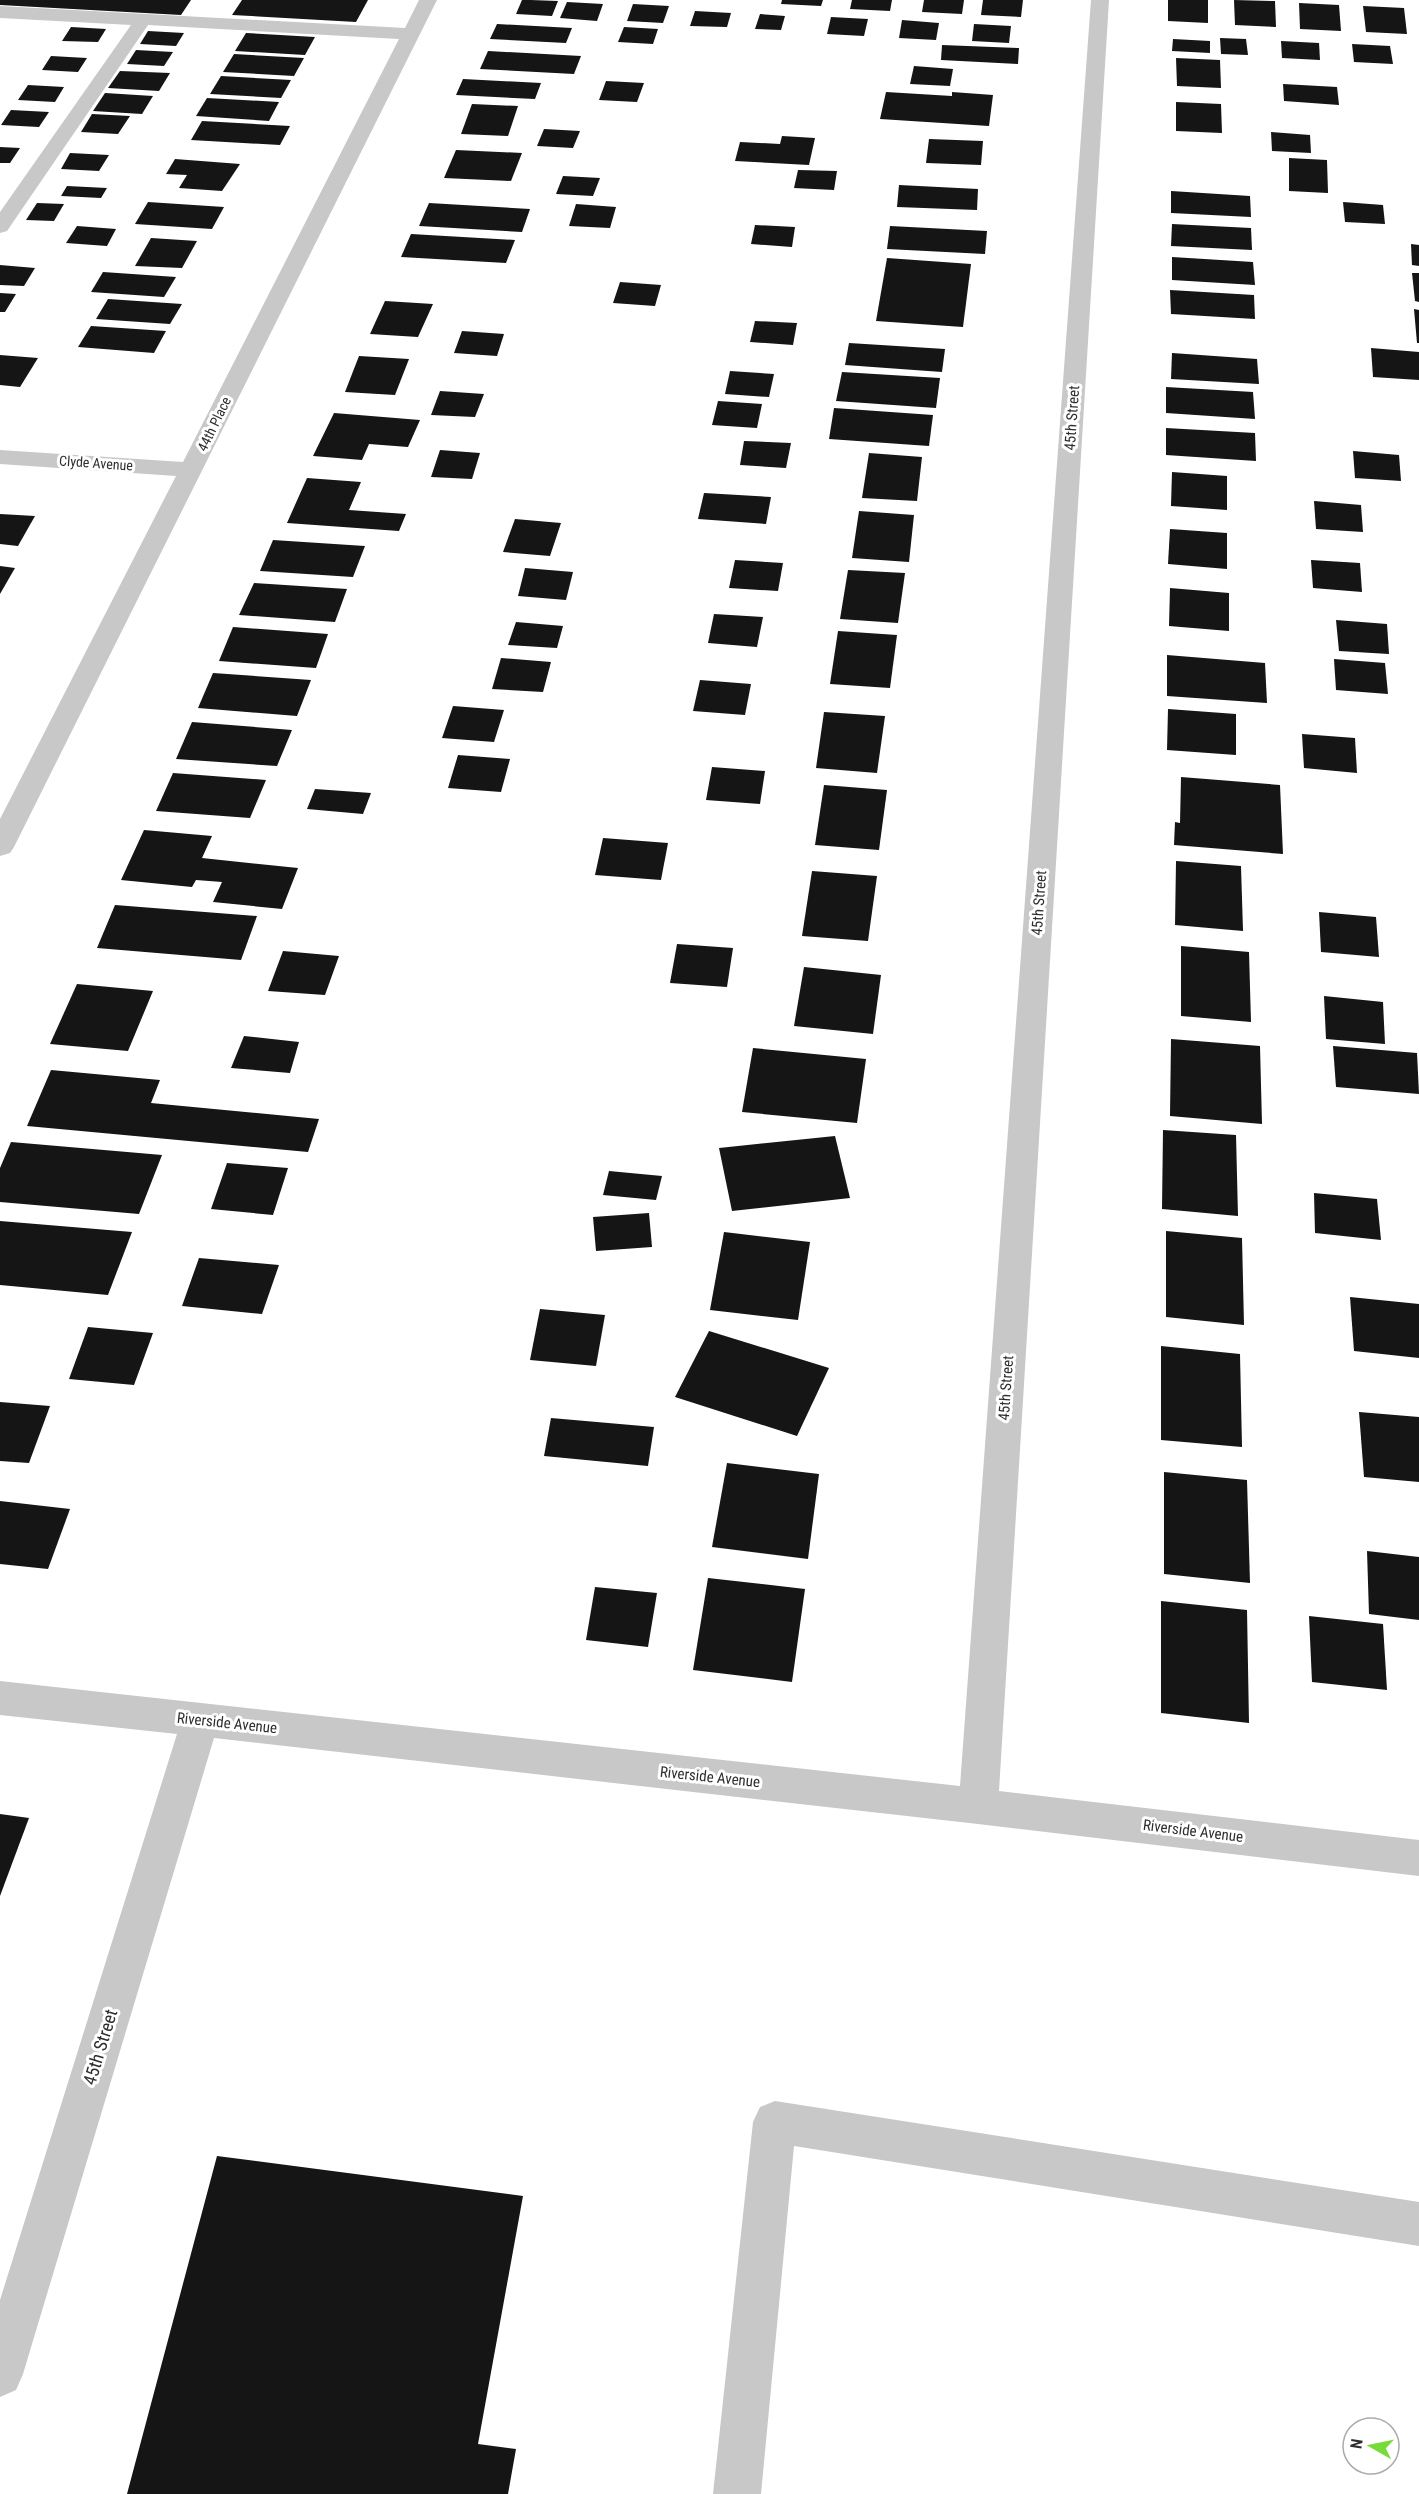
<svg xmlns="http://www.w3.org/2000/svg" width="1419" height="2494" font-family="'Roboto Condensed',sans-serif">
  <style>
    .building { fill: #151515 }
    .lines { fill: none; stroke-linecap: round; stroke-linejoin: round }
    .minor { fill: #c8c8c8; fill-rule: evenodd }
    .labels { text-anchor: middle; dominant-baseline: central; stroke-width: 6; stroke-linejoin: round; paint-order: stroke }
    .far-street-label { font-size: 14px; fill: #2e2e2e; stroke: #fff }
    .street-label { font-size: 15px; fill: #2e2e2e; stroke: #fff }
    .near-street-label { font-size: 18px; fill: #2e2e2e; stroke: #fff }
  </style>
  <rect width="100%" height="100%" fill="#fff"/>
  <g class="building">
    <path d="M0,0H191L181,15L0,5Z"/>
    <path d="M242,0H368L356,22L232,15Z"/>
    <path d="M522,0H531L558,1L552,16L516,14Z"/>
    <path d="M782,0H823L821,6L781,4Z"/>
    <path d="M852,0H892L890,11L850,9Z"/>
    <path d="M924,0H964L962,14L922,12Z"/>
    <path d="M983,0H1023L1021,17L981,15Z"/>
    <path d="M1168,0H1208V23L1168,21Z"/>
    <path d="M1234,0L1275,1L1276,27L1235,25Z"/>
    <path d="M567,2L603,4L597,21L560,18Z"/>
    <path d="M1299,3L1339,5L1341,31L1300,29Z"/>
    <path d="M633,4L669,6L663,23L627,21Z"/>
    <path d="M1363,6L1404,8L1407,34L1366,32Z"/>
    <path d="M695,11L731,13L727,27L690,26Z"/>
    <path d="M760,14L785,16L781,30L755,29Z"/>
    <path d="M831,17L868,19L864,36L827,34Z"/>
    <path d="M902,20L939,23L936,40L899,38Z"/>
    <path d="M497,24L572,28L566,43L490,39Z"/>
    <path d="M974,24L1011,26L1009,43L972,41Z"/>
    <path d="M71,27L106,29L98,42L62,41Z"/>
    <path d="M624,27L658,29L653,44L618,42Z"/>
    <path d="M148,31L184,33L176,46L140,44Z"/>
    <path d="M246,33L315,37L305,55L235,51Z"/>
    <path d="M1220,38L1246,39L1248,55L1221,54Z"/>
    <path d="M1173,39L1210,41V53L1172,51Z"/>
    <path d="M1281,41L1319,43L1320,60L1282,58Z"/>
    <path d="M1352,44L1390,46L1393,64L1354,62Z"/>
    <path d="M942,45L1019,48L1018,64L941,60Z"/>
    <path d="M136,50L173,52L164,66L127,64Z"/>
    <path d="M488,51L581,56L574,74L480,69Z"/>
    <path d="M234,54L304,58L294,76L223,72Z"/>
    <path d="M51,56L87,58L78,72L42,70Z"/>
    <path d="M1176,58L1220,60L1221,88L1177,86Z"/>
    <path d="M914,66L953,69L950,86L910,84Z"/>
    <path d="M120,71L170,73L159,91L108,88Z"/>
    <path d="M221,76L291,80L281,98L210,94Z"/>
    <path d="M463,79L541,83L535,99L456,95Z"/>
    <path d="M606,81L644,83L637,102L599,100Z"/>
    <path d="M1283,84L1337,87L1339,105L1284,101Z"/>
    <path d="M28,85L64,87L55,102L18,100Z"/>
    <path d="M886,92L952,96V92L993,95L989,126L880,119Z"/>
    <path d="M105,93L153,96L142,114L93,111Z"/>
    <path d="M207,98L279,102L269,121L196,116Z"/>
    <path d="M1176,102L1221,104L1222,133L1176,131Z"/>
    <path d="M472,104L518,106L508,136L461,134Z"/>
    <path d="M11,110L49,112L39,127L1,125Z"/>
    <path d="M92,114L130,116L118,134L81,132Z"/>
    <path d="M202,121L290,126L280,145L191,140Z"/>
    <path d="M544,129L580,131L573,148L537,146Z"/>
    <path d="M1271,132L1310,135L1311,153L1272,151Z"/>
    <path d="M782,136L815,138L809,165L735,161L740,142L780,144Z"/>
    <path d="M929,139L983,141L981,165L926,163Z"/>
    <path d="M0,147L20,148L10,163H0Z"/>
    <path d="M456,150L522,153L511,181L444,178Z"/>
    <path d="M70,153L109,155L99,171L61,169Z"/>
    <path d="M1289,158L1327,160L1328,193L1289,191Z"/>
    <path d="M175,159L240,164L222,191L179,188L187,175L166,174Z"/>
    <path d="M798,170L837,171L834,190L794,188Z"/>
    <path d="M563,176L600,178L593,196L556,194Z"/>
    <path d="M899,185L978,189L977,210L897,207Z"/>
    <path d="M67,186L107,188L101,198L61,196Z"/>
    <path d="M1171,191L1250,196L1251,217L1171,213Z"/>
    <path d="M148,202L224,207L212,229L135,224Z"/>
    <path d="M1343,202L1383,205L1385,224L1345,222Z"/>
    <path d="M37,203L64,204L54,221L26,220Z"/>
    <path d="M429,203L530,209L522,232L419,226Z"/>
    <path d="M576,204L616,207L610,228L569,226Z"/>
    <path d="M1172,224L1251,228L1252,250L1171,246Z"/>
    <path d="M755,225L795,227L792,247L751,244Z"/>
    <path d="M77,226L116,229L107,246L66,243Z"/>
    <path d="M890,226L987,231L985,254L887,249Z"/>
    <path d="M411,234L515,240L506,263L401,257Z"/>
    <path d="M151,238L197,241L182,268L135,266Z"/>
    <path d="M1411,244L1419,245V266L1412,265Z"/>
    <path d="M1172,257L1253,262L1255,285L1172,280Z"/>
    <path d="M887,258L971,264L963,327L876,321Z"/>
    <path d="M0,265L35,268L24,286L0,285Z"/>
    <path d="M103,272L176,277L164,297L91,292Z"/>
    <path d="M1412,273H1419V302L1415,301Z"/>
    <path d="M620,282L661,285L655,306L613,303Z"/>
    <path d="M1170,290L1254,295L1255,319L1171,314Z"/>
    <path d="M0,293L16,294L5,312H0Z"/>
    <path d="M108,299L182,304L170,324L96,319Z"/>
    <path d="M385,301L433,304L418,337L370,334Z"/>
    <path d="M1414,309L1419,310V343H1417Z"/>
    <path d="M755,321L797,323L793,345L750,342Z"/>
    <path d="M91,326L166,331L154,353L78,347Z"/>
    <path d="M462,331L504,334L497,356L454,353Z"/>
    <path d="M849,343L945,349L942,372L845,365Z"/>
    <path d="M1371,348L1419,352V380L1373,377Z"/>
    <path d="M1172,353L1257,359L1259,384L1171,379Z"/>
    <path d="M0,355L38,358L20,387L0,385Z"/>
    <path d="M359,356L409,359L395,395L345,392Z"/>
    <path d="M730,371L774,374L769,397L725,394Z"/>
    <path d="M842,372L940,378L936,408L836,401Z"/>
    <path d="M1166,387L1253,392L1255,419L1166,413Z"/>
    <path d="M440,391L484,394L475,417L431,415Z"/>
    <path d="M718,401L762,404L757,428L712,425Z"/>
    <path d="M834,408L933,415L929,446L829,439Z"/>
    <path d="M334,413L420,420L408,447L369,444L362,460L313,456Z"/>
    <path d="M1166,428L1255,433L1256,461L1166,455Z"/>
    <path d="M744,441L791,443L786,468L740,465Z"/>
    <path d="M440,450L480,453L472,479L431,477Z"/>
    <path d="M1353,451L1399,455L1401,481L1355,478Z"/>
    <path d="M869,453L922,457L917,501L862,498Z"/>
    <path d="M1172,472L1227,476V510L1171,506Z"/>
    <path d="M307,478L361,482L349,510L406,514L399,531L287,523Z"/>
    <path d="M704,493L771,497L766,524L698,519Z"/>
    <path d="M1314,501L1361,505L1363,532L1316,529Z"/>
    <path d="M859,511L914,515L909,562L852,558Z"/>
    <path d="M0,514L35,516L18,546L0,544Z"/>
    <path d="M515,519L561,523L550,556L503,552Z"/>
    <path d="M1170,529L1227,533V569L1168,564Z"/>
    <path d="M273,540L365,546L353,577L260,571Z"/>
    <path d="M735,560L783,563L778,591L729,588Z"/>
    <path d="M1311,560L1360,563L1362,592L1313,588Z"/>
    <path d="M0,566L15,568L0,594Z"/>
    <path d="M525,568L573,572L566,600L518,596Z"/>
    <path d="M848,570L905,573L898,623L840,619Z"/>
    <path d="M254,583L347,589L335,622L239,615Z"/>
    <path d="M1170,588L1229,593V631L1169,626Z"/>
    <path d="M714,614L763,617L757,647L708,643Z"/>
    <path d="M1336,620L1387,624L1389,654L1339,651Z"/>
    <path d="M516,622L563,626L557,648L508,645Z"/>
    <path d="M233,627L328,634L316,668L219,661Z"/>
    <path d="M838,631L897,635L890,688L830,684Z"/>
    <path d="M1167,655L1265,663L1267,703L1167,696Z"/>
    <path d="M501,658L551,662L543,692L492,689Z"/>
    <path d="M1334,659L1385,663L1388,694L1336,690Z"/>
    <path d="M213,673L311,680L297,716L198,708Z"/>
    <path d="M700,680L751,684L745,715L693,711Z"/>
    <path d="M453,706L504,710L494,742L442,738Z"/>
    <path d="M1168,709L1236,714V755L1167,750Z"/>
    <path d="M824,712L885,716L877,773L816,768Z"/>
    <path d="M192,722L292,730L277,766L176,759Z"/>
    <path d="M1302,734L1355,738L1357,773L1304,768Z"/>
    <path d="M458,755L510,759L501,792L448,788Z"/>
    <path d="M712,767L765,771L760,804L706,800Z"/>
    <path d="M173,773L266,780L250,818L156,811Z"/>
    <path d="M1181,777L1280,785L1283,854L1174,845L1175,822L1180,823Z"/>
    <path d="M824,785L887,790L879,850L815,845Z"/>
    <path d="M315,789L371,793L363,814L307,809Z"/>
    <path d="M144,830L212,836L202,858L298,868L282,909L213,902L222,882L196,880L192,887L121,880Z"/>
    <path d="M603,838L668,843L661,880L595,875Z"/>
    <path d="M1176,861L1241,866L1243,931L1175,925Z"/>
    <path d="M812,871L877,876L868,941L802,936Z"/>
    <path d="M115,905L257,916L241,960L97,948Z"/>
    <path d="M1319,912L1376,917L1379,957L1321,952Z"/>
    <path d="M677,944L733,948L727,987L670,983Z"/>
    <path d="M1181,946L1249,952L1251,1022L1181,1016Z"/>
    <path d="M283,951L339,956L325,995L268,991Z"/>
    <path d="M804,967L881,975L873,1034L794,1026Z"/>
    <path d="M77,984L153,991L128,1051L50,1044Z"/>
    <path d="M1324,996L1383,1002L1385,1044L1326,1039Z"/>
    <path d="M244,1036L299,1042L290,1073L231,1068Z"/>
    <path d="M1171,1039L1260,1046L1262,1124L1170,1116Z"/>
    <path d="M1333,1046L1417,1053L1419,1094L1336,1087Z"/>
    <path d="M753,1048L866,1059L857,1123L742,1112Z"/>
    <path d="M51,1070L160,1080L151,1103L319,1119L308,1152L27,1126Z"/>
    <path d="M1163,1130L1236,1135L1238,1216L1162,1209Z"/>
    <path d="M835,1136L850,1198L732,1211L719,1148Z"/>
    <path d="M11,1142L162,1155L139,1214L0,1202V1168Z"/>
    <path d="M227,1163L288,1168L273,1215L211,1209Z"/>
    <path d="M609,1171L662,1176L656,1200L603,1195Z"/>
    <path d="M1314,1193L1377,1199L1381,1240L1315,1233Z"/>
    <path d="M649,1213L652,1247L596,1251L593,1217Z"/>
    <path d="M0,1221L132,1232L108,1295L0,1285Z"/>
    <path d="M1166,1231L1242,1238L1244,1325L1166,1317Z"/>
    <path d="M724,1232L810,1242L798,1320L710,1310Z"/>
    <path d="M199,1258L279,1265L262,1314L182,1306Z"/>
    <path d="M1350,1297L1419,1304V1358L1354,1351Z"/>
    <path d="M540,1309L605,1315L596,1366L530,1360Z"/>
    <path d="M88,1327L153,1333L134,1385L69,1379Z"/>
    <path d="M709,1331L829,1368L797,1436L675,1397Z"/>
    <path d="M1161,1346L1240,1354L1242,1447L1161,1440Z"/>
    <path d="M0,1402L50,1406L29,1463L0,1461Z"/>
    <path d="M1359,1412L1419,1417V1482L1364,1477Z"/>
    <path d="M551,1418L654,1427L648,1466L544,1456Z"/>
    <path d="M727,1463L819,1474L808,1559L712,1547Z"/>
    <path d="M1164,1472L1247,1480L1250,1583L1164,1574Z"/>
    <path d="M0,1501L70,1509L48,1569L0,1564Z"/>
    <path d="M1367,1551L1419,1557V1620L1369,1614Z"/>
    <path d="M708,1578L805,1589L792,1682L693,1670Z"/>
    <path d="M595,1587L657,1593L648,1647L586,1640Z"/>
    <path d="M1161,1601L1247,1610L1249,1723L1161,1713Z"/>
    <path d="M1309,1616L1383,1624L1387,1690L1312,1682Z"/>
    <path d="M0,1814L29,1818L0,1896Z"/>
    <path d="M217,2156L523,2196L478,2444L516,2449L508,2494H127Z"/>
  </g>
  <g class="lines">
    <g class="minor">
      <path d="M419,0H437L14,847L10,853L0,856V819L176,476L0,464V450L183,462L399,39L148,25L7,231L0,233V212L131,25L0,18V6L405,28Z"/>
      <path d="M1091,0H1109L999,1791L1419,1840V1876L978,1824L214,1738L23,2374L16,2390L0,2397V2300L177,1734L0,1715V1681L960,1786Z"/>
      <path d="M775,2101L1419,2202V2246L794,2146L761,2494H713L753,2122L760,2107Z"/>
    </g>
  </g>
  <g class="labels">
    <g class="far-street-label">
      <text transform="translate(214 424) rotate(-64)">44th Place</text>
      <text transform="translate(96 463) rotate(4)">Clyde Avenue</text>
    </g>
    <g class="street-label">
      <text transform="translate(1072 418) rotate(-86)">45th Street</text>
      <text transform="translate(1039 903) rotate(-86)">45th Street</text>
      <text transform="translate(1006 1388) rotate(-86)">45th Street</text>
      <text transform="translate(227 1723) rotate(6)">Riverside Avenue</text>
      <text transform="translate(710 1777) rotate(6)">Riverside Avenue</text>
      <text transform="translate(1193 1831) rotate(7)">Riverside Avenue</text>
    </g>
    <g class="near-street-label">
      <text transform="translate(100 2047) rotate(-73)">45th Street</text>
    </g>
  </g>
  <g transform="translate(1371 2446) rotate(279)"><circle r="28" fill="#ffffff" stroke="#ababab" stroke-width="1.5"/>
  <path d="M0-4.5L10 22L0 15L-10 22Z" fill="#77dc3a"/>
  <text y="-9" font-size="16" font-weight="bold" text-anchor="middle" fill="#2e2e2e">N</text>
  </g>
</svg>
